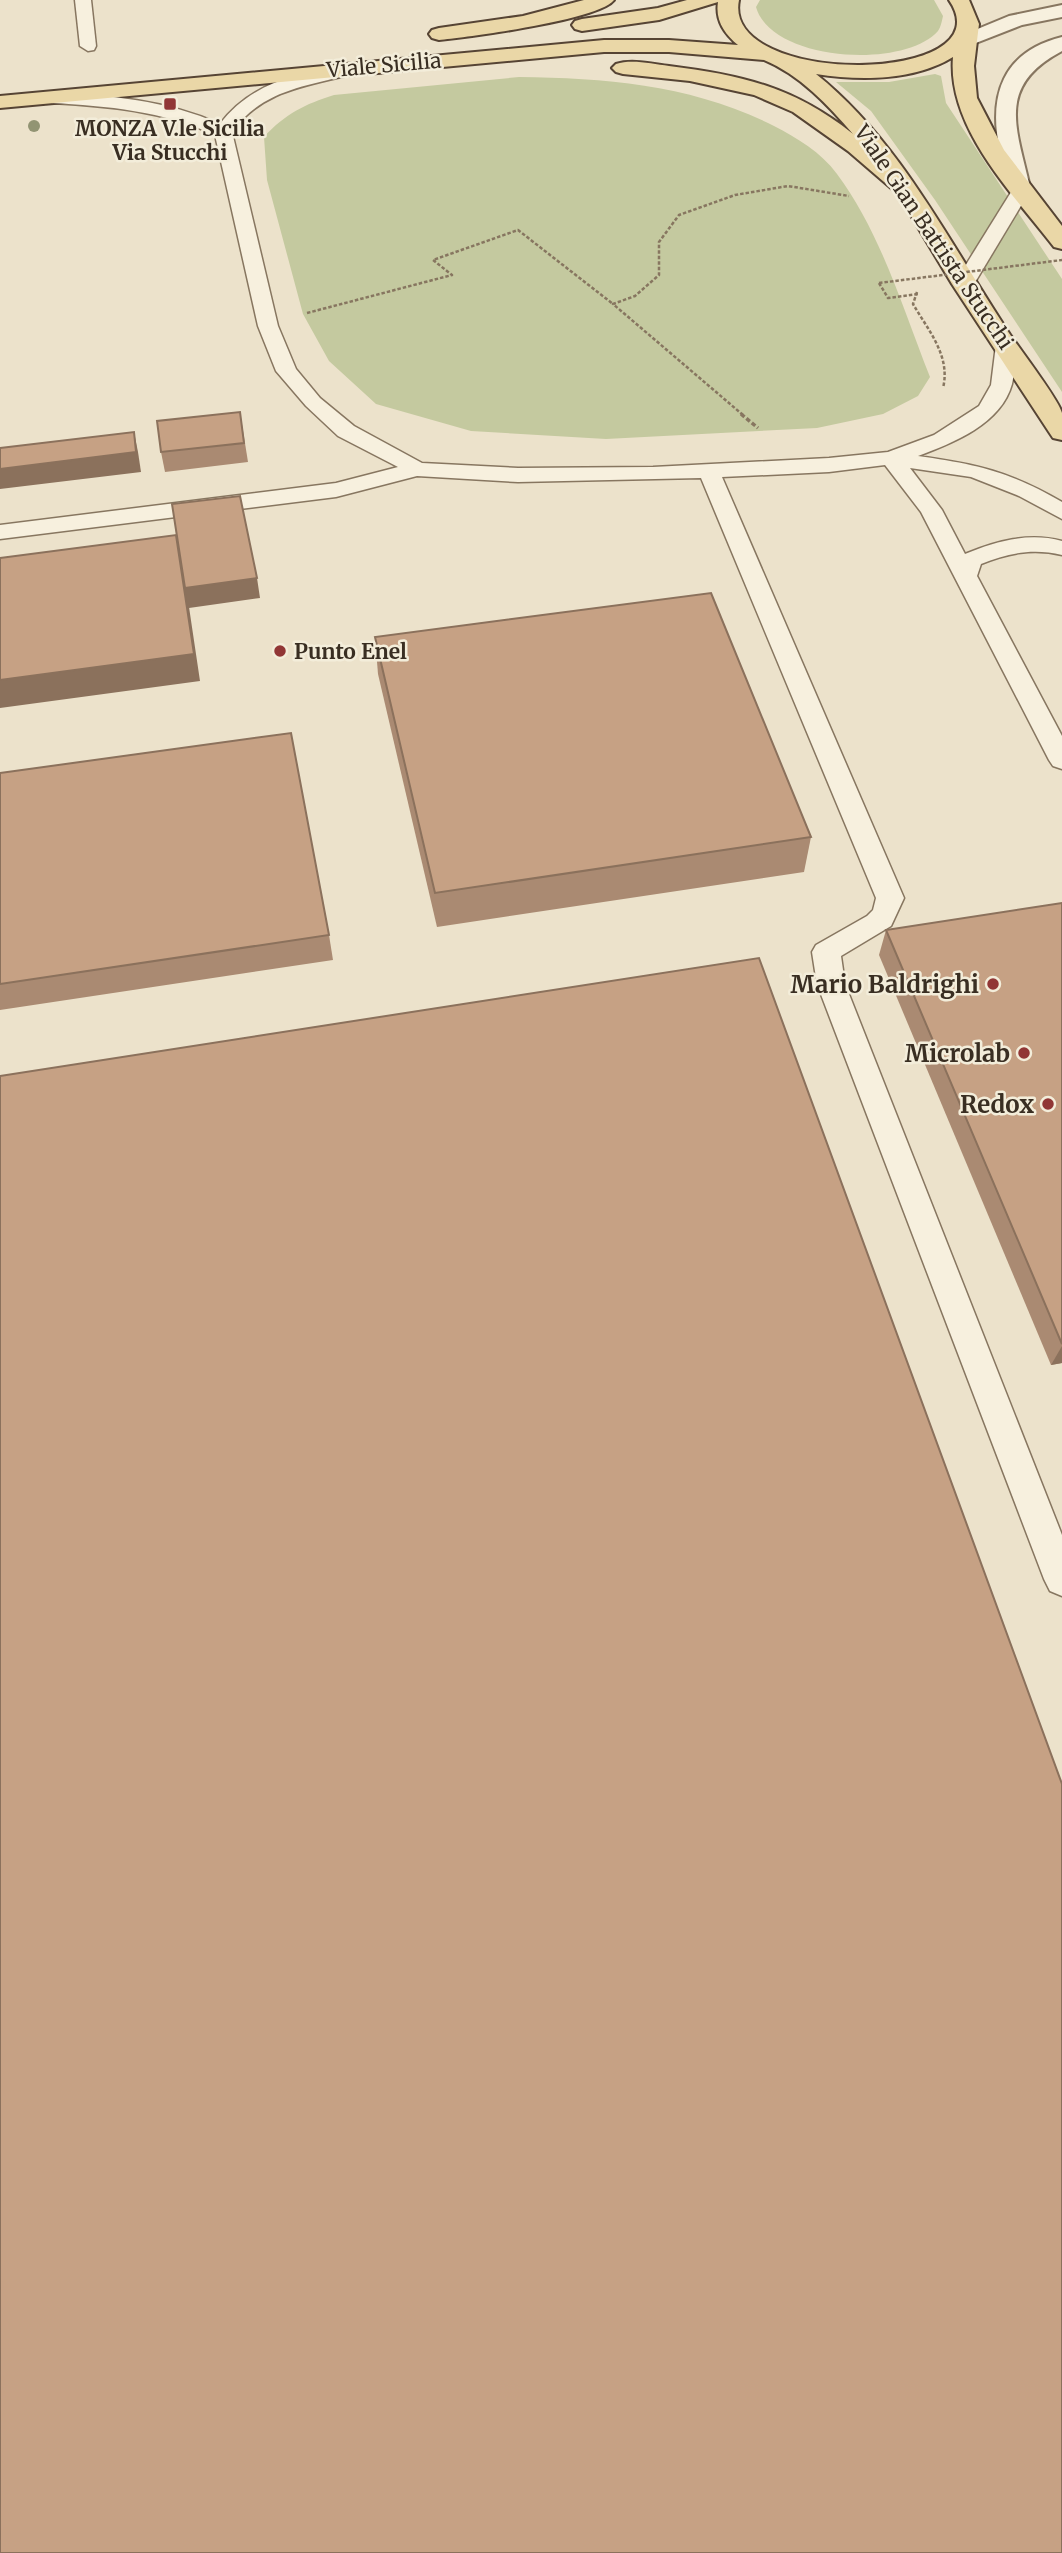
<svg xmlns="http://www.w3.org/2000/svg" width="1062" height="2553" font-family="Merriweather,serif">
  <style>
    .green { fill: #c4c99f }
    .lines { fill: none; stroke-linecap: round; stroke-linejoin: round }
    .service-casing { stroke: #877660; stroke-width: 3 }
    .tertiary-casing { stroke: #877660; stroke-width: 4 }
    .primary-casing { stroke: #564434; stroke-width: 4 }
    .path-far1 { stroke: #877660; stroke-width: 2.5; stroke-dasharray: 3.5 2; stroke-linecap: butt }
    .path { stroke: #877660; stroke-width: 3.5; stroke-dasharray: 4.5 2.5; stroke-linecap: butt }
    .service { fill: #f7f0de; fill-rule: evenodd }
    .tertiary { fill: #f7f0de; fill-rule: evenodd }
    .primary { fill: #ead7a7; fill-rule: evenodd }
    .path-bridge { stroke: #877660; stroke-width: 2.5; stroke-dasharray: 3.5 2; stroke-linecap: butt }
    .tree { fill: #929473 }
    .wall { fill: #aa8a72 }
    .shaded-wall { fill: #8b715c }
    .building { fill: #c6a184; stroke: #8b715c; stroke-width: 2 }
    .poi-dot { fill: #913635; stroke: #f3edda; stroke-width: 2.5 }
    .labels { text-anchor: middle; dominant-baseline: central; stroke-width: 5; stroke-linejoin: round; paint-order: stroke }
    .far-street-label { font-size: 21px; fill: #392e22; stroke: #f3edda }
    .far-poi-label { font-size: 21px; font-weight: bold; fill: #392e22; stroke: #f3edda }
    .poi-label { font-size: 24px; font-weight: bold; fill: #392e22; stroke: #f3edda; text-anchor: end }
  </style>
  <rect width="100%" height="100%" fill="#ece2cb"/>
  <g class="green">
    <path d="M760,0H934L943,16C942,20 941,27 938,31C903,70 771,61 756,7Z"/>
    <path d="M935,74L941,76L946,103L1062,279V392L935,200L871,111L836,82H889Z"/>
    <path d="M519,77C608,78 693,85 774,126C797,138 821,152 837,174C881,233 903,309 930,377L918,396L883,414L817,428L606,439L471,431L376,404L329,361L303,314L267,180L264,137C285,114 305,104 334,95Z"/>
  </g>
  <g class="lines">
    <g class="service-casing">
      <g id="service">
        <path d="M75,0H91L96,46L94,50L88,51L80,46Z"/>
        <path d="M339,67L348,72L345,76C300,87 261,92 232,132L278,326L296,369L320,398L354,426L422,463L518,468L653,467L829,458L888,452L934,435L979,406L991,385L996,345L999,341H1013L1016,345C1015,357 1015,372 1012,384C1001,424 953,443 918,456C976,464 1011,472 1062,502V519L1019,496L971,477L910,468L942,510L965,554C996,541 1029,532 1062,541V555C1033,548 1008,553 981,564L977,576L1062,736V769L1053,766L1049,760L921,512L885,465L829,472L722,477L904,898L891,926L841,956L845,984L1062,1535V1596L1050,1591L1044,1579L817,984L812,952L816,945L867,916L873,910L876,898L701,478L518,482L417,476L336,497L0,539V525L336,483L398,467L338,436L306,406L276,371L258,326L215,135C162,111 108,106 51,103L42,98L51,93C109,95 166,100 220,124C249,85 293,74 339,67Z"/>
        <path d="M1022,183L1031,189L974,284L971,288H957L954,284L1013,189Z"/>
      </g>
    </g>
    <g class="tertiary-casing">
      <g id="tertiary">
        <path d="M1062,5V17L1022,25L958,50L951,48L948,44L951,40L1009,16Z"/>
        <path d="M1062,37V51C998,85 1015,124 1029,183L1026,188H1010C1003,178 1002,163 1000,151C988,96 1002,52 1062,37Z"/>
      </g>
    </g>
    <g class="primary-casing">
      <g id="primary">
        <path d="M584,0H614C599,20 469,37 439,40L432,38L429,34L432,30L439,28L523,16Z"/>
        <path d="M687,0H739C721,88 1008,85 949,0H969L979,24L974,66L977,98L1004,150L1062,226V249L1054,247C1013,194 947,128 953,57C914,81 860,81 816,74C901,142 950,244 1009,333C1019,348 1059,400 1062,413C1062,421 1062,432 1062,440L1053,438L1049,432L952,284L898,194L848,151L793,112L754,95L690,81L623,74L616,72L612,68L616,64C632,59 652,64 669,66C742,75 794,87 853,134C828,105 800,75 764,60L669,52H604L0,108V96L604,40H669L738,45C725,34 715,21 718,2L659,20L582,31L575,29L572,25L575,21L582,19L658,8Z"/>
      </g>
    </g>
    <g class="path-far1">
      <path d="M879,283L888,298L918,294"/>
      <path d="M917,292L913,304C928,330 951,356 943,388"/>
      <path d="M307,313L452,275L433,260L518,230L613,304"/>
      <path d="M743,415L613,304L635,296L659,275V242L679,215L735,195L788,186L849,196"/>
    </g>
    <path class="path" d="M741,414L758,428"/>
    <use href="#service" class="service"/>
    <use href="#tertiary" class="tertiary"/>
    <use href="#primary" class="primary"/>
    <path class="path-bridge" d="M879,283L1062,260"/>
  </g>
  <circle class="tree" cx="34" cy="126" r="6"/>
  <g class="wall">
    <path d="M240,412L248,462L165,472L161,452Z"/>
    <path d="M375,637L811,837L804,872L437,927L378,674Z"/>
    <path d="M0,773L329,935L333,960L0,1010Z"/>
    <path d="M1062,903V1363L1051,1365L879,955L886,930Z"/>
  </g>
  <g class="shaded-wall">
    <path d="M134,432L138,452L141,472L0,489V469Z"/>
    <path d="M176,535L257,578L260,598L189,608V607L200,681L0,708V680Z"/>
    <path d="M1062,1346V1363L1051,1365Z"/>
  </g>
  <g class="building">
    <path d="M240,412L244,443L161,452L157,421Z"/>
    <path d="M134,432L136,452L0,469V448Z"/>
    <path d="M240,496L257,578L185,588L172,504Z"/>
    <path d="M176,535L194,654L0,680V558Z"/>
    <path d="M711,593L811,837L435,893L375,637Z"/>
    <path d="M291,733L329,935L0,984V773Z"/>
    <path d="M1062,903V1344L886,930Z"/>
    <path d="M759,958L1062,1784V2553H0V1076Z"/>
  </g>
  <g class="poi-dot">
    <rect x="163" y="97" width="14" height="14" rx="3.5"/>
    <circle cx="280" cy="651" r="7"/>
    <circle cx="993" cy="984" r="7"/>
    <circle cx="1024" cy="1053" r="7"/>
    <circle cx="1048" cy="1104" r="7"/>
  </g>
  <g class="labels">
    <g class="far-street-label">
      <text transform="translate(384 65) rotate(-5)">Viale Sicilia</text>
      <text transform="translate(934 237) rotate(56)">Viale Gian Battista Stucchi</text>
    </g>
    <g class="far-poi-label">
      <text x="170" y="128">MONZA V.le Sicilia<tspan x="170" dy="24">Via Stucchi</tspan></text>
      <text x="294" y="651" text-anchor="start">Punto Enel</text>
    </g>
    <g class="poi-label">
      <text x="979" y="984">Mario Baldrighi</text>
      <text x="1010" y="1053">Microlab</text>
      <text x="1034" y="1104">Redox</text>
    </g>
  </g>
</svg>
